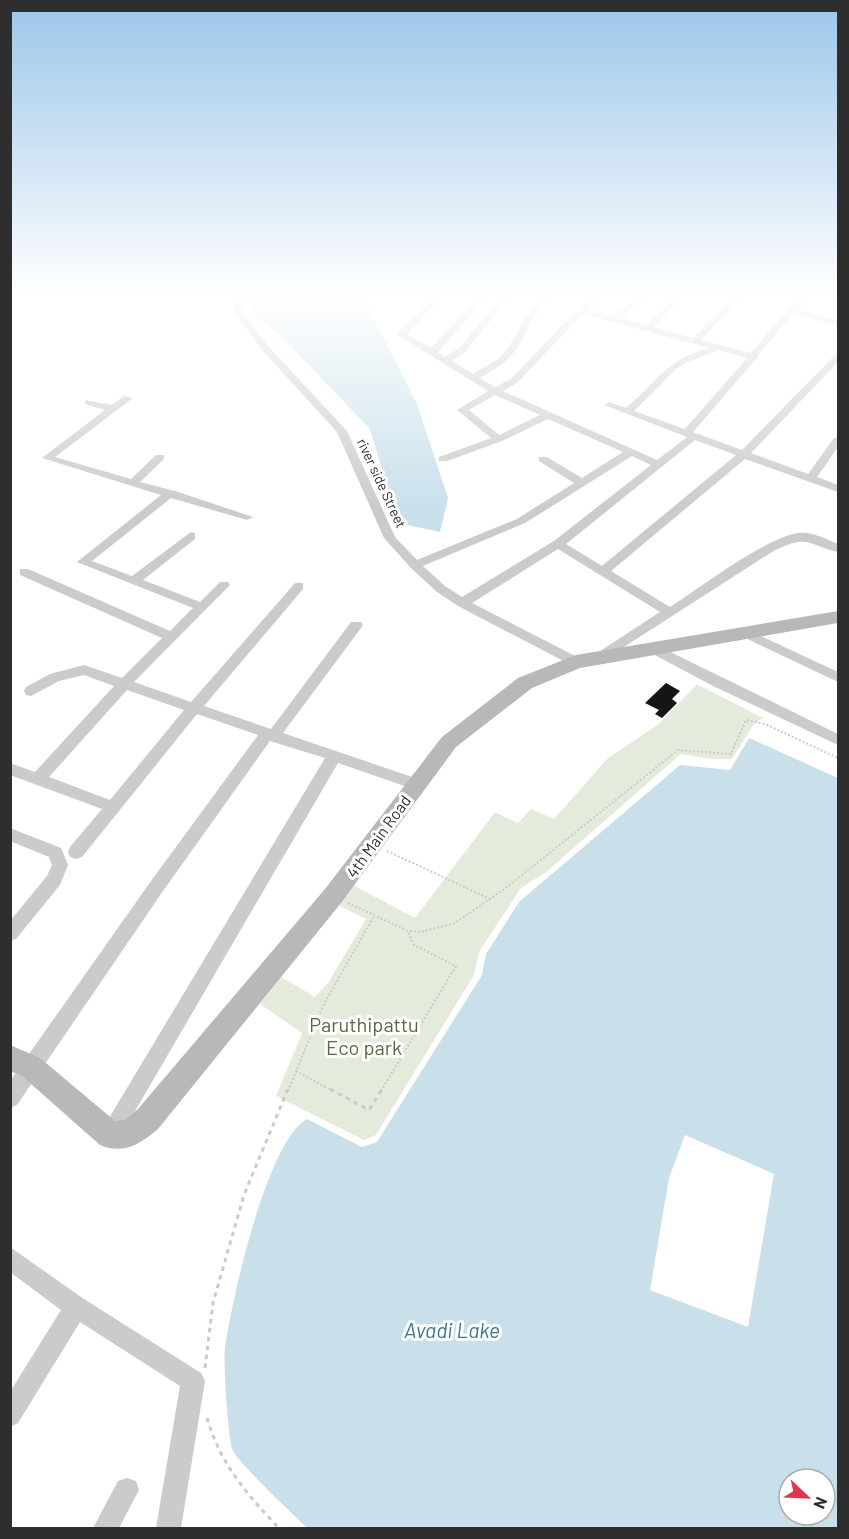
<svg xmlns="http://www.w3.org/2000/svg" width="849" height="1539" font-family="Barlow,sans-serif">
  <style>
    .green { fill: #e5ebdc }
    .water { fill: #c9e0eb; fill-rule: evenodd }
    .building { fill: #151515 }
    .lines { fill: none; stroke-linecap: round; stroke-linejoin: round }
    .path-far1 { stroke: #cbcbcb; stroke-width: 2; stroke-dasharray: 2 2; stroke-linecap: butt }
    .path { stroke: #cbcbcb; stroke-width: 3; stroke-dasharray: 4.5 4.5; stroke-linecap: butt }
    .minor { fill: #cbcbcb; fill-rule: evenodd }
    .secondary { fill: #b8b8b8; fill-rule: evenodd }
    .labels { text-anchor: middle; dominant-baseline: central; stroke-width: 6; stroke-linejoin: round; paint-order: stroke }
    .far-street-label { font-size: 14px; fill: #2e2e2e; stroke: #fff }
    .street-label { font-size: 16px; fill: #2e2e2e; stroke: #fff }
    .near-park-label { font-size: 20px; fill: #55693d; stroke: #fff }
    .near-water-label { font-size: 21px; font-style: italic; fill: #3e768e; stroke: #fff }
  </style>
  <rect width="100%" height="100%" fill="#fff"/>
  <path class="green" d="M697,684L763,718L754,724L732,759H712L681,754L545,873L521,888L479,952L474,975L376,1135L364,1140L276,1096L302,1033L260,1004L281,977L315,997L328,983L366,919L336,904L351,884L415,918L495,812L518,823L531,809L554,819L608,758L659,724Z"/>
  <g class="water">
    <path d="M256,294H361L417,404L448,498L440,532L398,523L370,429L279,334L250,312Z"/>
    <path d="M749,738L838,778V1528H307C295,1516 235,1460 232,1449C228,1434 223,1363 225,1348C231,1303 267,1140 307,1119L362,1147L377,1142L482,975L486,954L519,902L680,765L730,770ZM685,1135L774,1174L748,1327L650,1290L669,1178ZM789,1479H825V1515H789Z"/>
  </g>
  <path class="building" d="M666,683L680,691L672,699L677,703L662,718L655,714L659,710L645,703Z"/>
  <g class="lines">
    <g class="path-far1">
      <path d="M387,851L490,899"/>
      <path d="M348,903L408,931L421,932L455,923L507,887L678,750L731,754L746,720L765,724L838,758"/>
      <path d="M296,1071L333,1091"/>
      <path d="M288,1091L324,1004L374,916"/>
      <path d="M381,1091L456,966L414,945L408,931"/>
    </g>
    <g class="path">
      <path d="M330,1089L369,1110L382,1089"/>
      <path d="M205,1368L213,1303L244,1195L288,1089"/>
      <path d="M207,1418C220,1463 247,1495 279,1528"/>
    </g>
    <g class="minor">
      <path d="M240,294H249L241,303L243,313L269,347L347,431L395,537L417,560L517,519L574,483L539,461V457H547L582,478L623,452L548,419L502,441L447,461H439V457L491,438L457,410L488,391L396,334L436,294H445L407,334L431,348L481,294H490L438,352L445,357L459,348L504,294H512L465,352L452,361L473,374L498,359L508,348L529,311L547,294H556L536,314L517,349L504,363L480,378L495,387L511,379L592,294H601L587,309L613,316L642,294H651L621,318L646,325L679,294H688L654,327L693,338L736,294H745L701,340L751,353L801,294H810L798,309L838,321V327L794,313L758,355V359L755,360L693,432L742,450L835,355L838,354V362L751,453L808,474L834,438L838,437V447L817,477L838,485V492L745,459L611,571L670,607C701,587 765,538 798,533C812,531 826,539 838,544V552C807,545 810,534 775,550L599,663L594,661L592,658L594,655L660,612L558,549L472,603L581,659L583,662L576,667L571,665L458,606L437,592L411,568L384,538L337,432L263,351L235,313L233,303ZM583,314L709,348C664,361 659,380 626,408L609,402L604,405L687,437L657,460L503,391L517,383ZM718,350L747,358L685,429L634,411L676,369L686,363ZM495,395L540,415L499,435L469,410ZM695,440L736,455L602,566L566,544ZM632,456L651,465L554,541L462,597L445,586L423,566L525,523Z"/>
      <path d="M124,396L133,398L55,457L131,479L156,455H164V459L140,482L175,491L253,517L247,520L171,498L92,561L132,576L191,532L195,533V539L143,580L200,602L220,582H228L230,585L134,682L191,702L295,583H303V589L204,706L271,729L351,622H361L363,625L361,628L283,733L421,780L424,784L421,788L416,790L338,763L117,1142L110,1145L103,1142L100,1135L103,1128L325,758L270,741L163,891L17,1105L10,1108V1081L151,881L258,735L197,714L82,857L76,859L70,857L68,852L70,847L102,809L10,775V763L35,772L114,686L84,675L59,681L31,696L26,695L24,691L26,687L50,674L84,665L122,678L162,638L20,575V569H28L170,631L193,608L77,562L161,495L42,458L105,410L85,404V400L112,405ZM127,690L184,710L110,800L49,777Z"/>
      <path d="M746,629L838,672V682L741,636L739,633L741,630Z"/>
      <path d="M654,644L838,734V745L713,686L649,652L647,649Z"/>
      <path d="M10,828L61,848L68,865L60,885L16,939L10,941V921L47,876L52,865L49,857L10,841Z"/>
      <path d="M10,1247L84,1299L201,1373L205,1381L181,1528H156L180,1386L80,1322L18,1423L10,1427V1392L61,1310L10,1272Z"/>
      <path d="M127,1478L136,1481L139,1490L119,1528H93L118,1481Z"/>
    </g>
    <path class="secondary" d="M838,611V623L580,668L532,688L456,747L341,903L158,1129C140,1144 124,1155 100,1145L22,1076L10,1071V1045L40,1058L115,1121L125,1120L138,1109L325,889L442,737L518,678L576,655Z"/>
  </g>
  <linearGradient id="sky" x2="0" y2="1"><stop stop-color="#9bc6e9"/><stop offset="0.58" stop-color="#fff"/><stop offset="1" stop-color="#fff" stop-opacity="0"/></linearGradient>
  <rect width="849" height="509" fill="url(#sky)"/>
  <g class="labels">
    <g class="far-street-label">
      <text transform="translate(382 483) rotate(65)">river side Street</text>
    </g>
    <g class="street-label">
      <text transform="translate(378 836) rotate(-54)">4th Main Road</text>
    </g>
    <g class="near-park-label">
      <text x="364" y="1024">Paruthipattu<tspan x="364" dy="23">Eco park</tspan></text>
    </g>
    <g class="near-water-label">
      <text x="452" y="1329">Avadi Lake</text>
    </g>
  </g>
  <rect width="849" height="1539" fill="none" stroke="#2e2e2e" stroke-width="24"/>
  <g transform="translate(807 1497) rotate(113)"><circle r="28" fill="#ffffff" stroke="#ababab" stroke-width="1.5"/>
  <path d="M0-4.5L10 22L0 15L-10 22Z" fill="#e1354f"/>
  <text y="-9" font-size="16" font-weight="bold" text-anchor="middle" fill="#2e2e2e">N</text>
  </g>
</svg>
